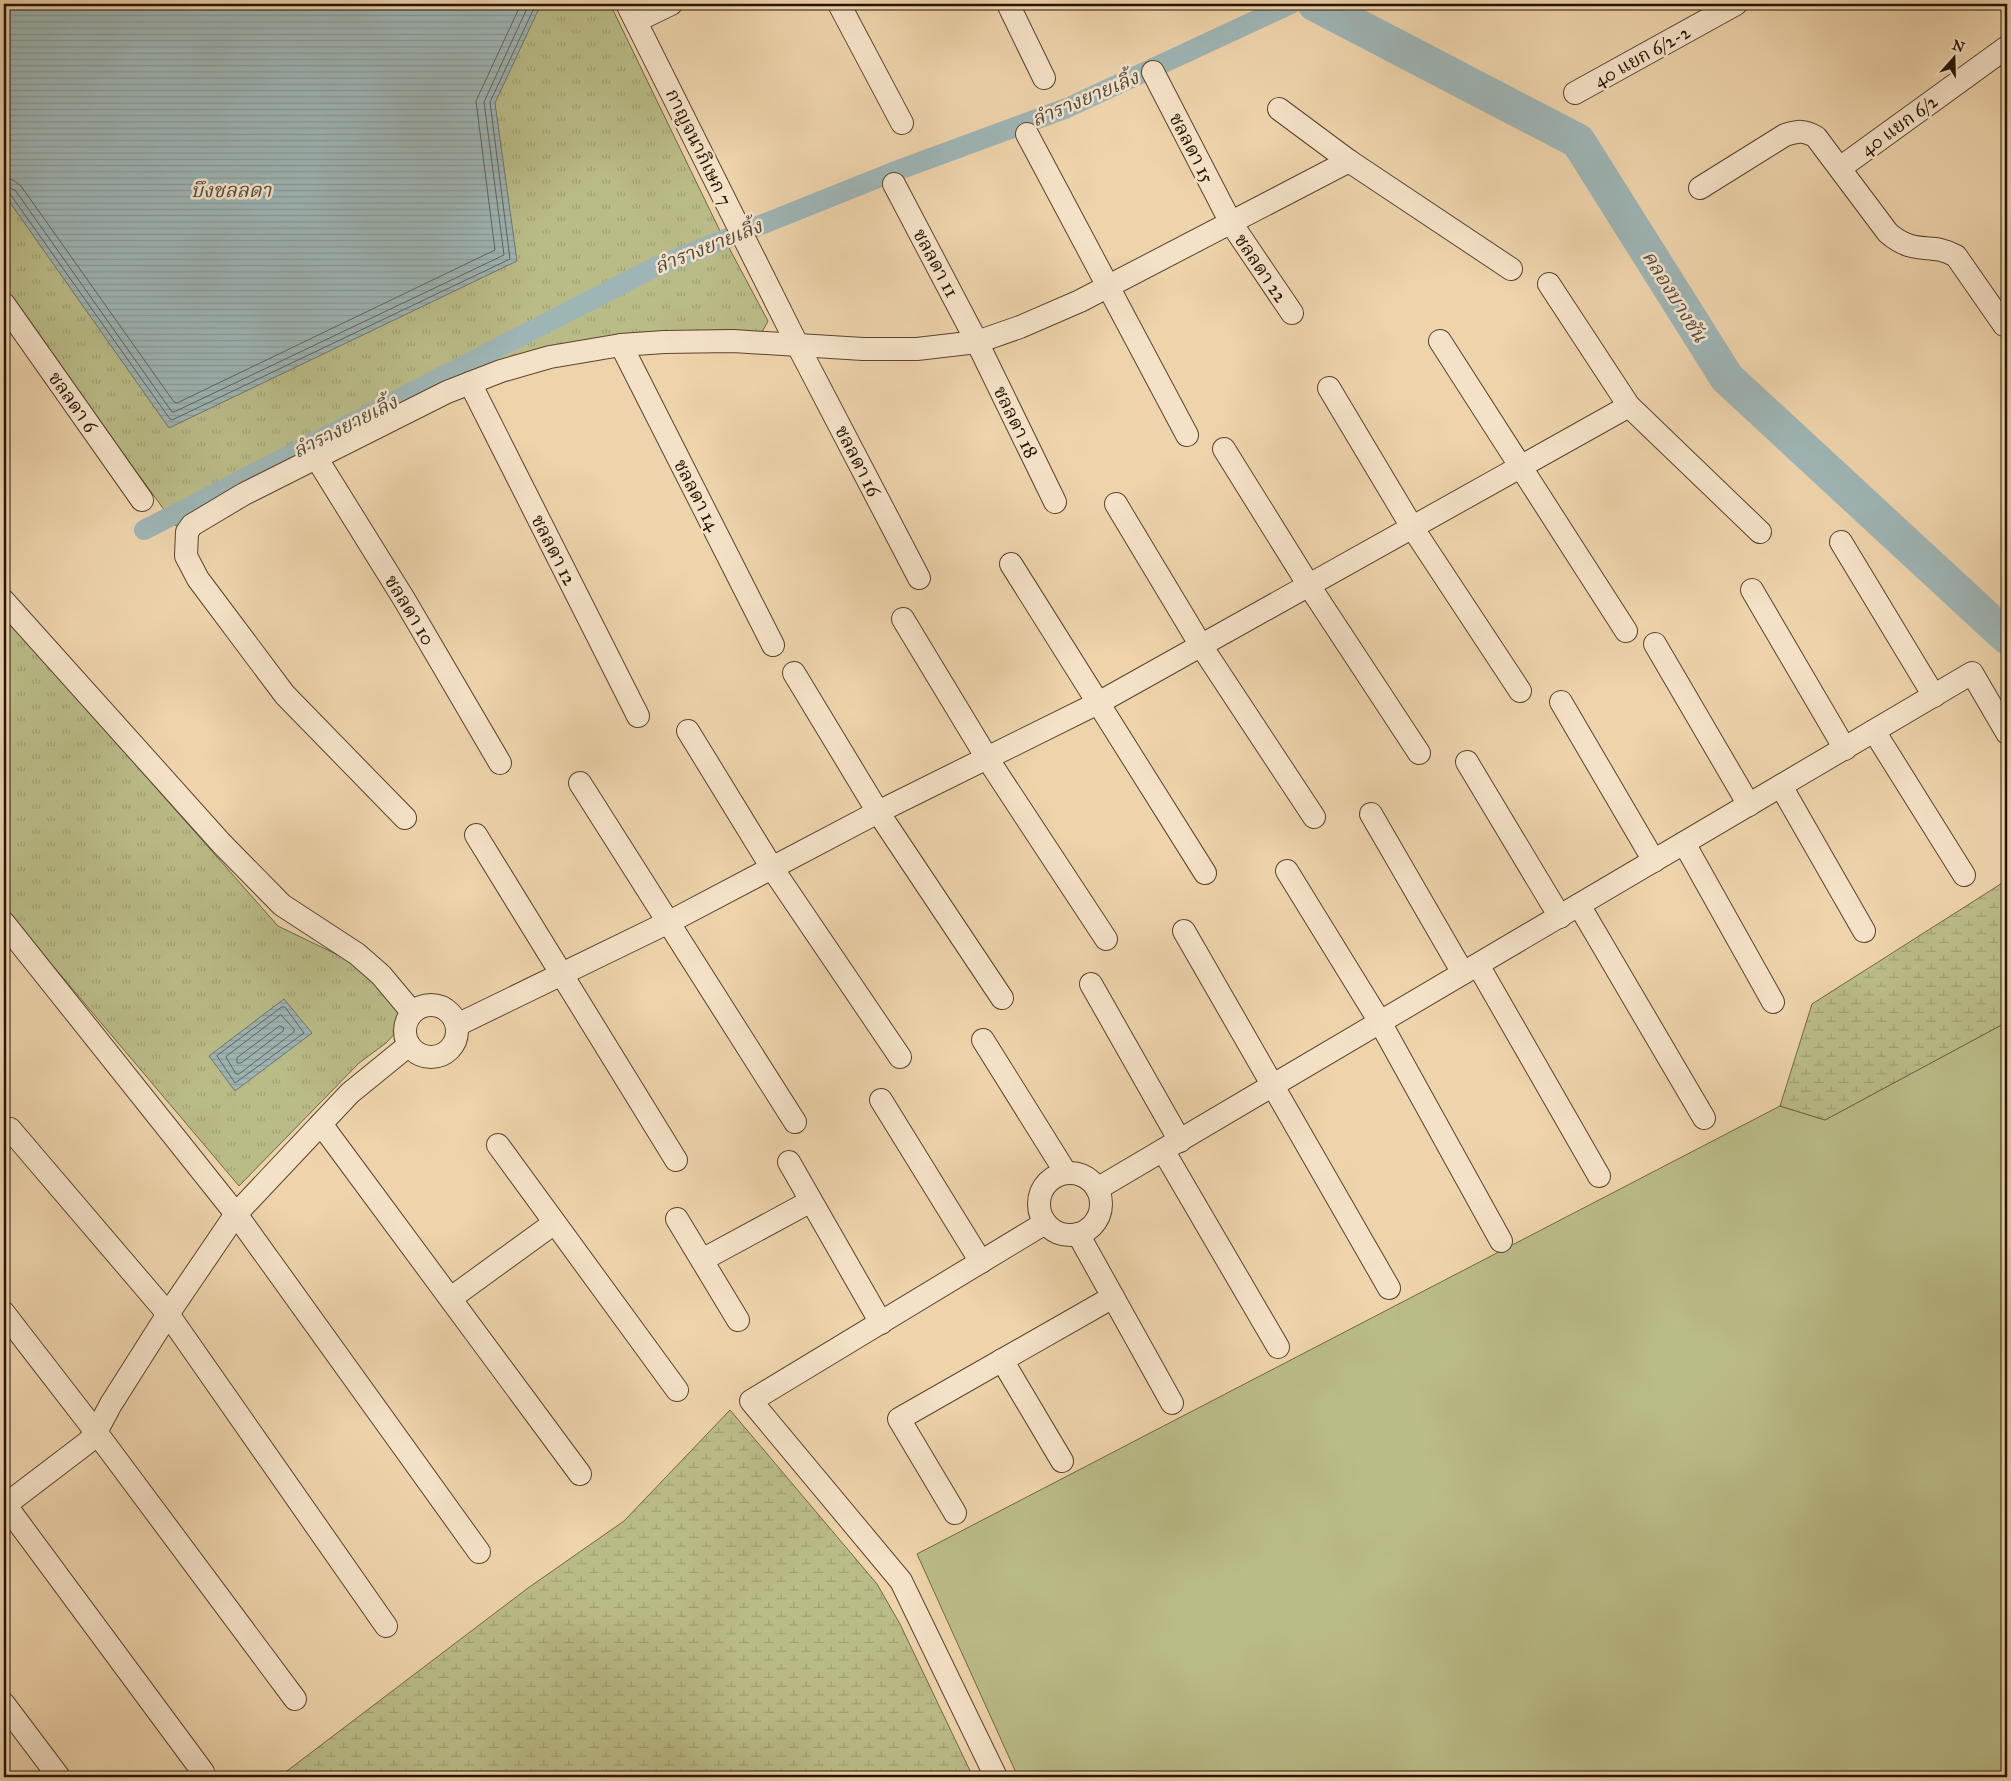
<svg xmlns="http://www.w3.org/2000/svg" width="2011" height="1781" font-family="'IM FELL Great Primer','Noto Serif Thai',serif">
  <style>
    .green { fill: #babc88; stroke: #706845 }
    .wetland { fill: url(#wetland-marsh); stroke: #706845 }
    .park { fill: url(#park-tufts); stroke: #706845 }
    .water { fill: url(#water-rules); stroke: #6e756d }
    .lines { fill: none; stroke-linecap: round; stroke-linejoin: round }
    .shore { stroke: #62645c; stroke-width: 1 }
    .canal { stroke: #9eb5b5; stroke-width: 20 }
    .river { stroke: #9eb5b5; stroke-width: 35 }
    .minor-casing { stroke: #59442c; stroke-width: 24 }
    .minor { stroke: #f4e2c8; stroke-width: 22 }
    .labels { text-anchor: middle; dominant-baseline: central; stroke-width: 5; stroke-linejoin: round; paint-order: stroke }
    .street-label { font-size: 19px; fill: #271402; stroke: #f4e2c8 }
    .water-label { font-size: 20px; font-style: italic; fill: #514c41; stroke: #f4e2c8 }
  </style>
  <defs>
    <pattern id="wetland-marsh" width="20" height="14" patternUnits="userSpaceOnUse" patternTransform="scale(1.25)"><rect width="20" height="14" fill="#babc88"/><path d="M1 5h8M5 5V1M11 12h8M15 12V8" fill="none" stroke="#a0a174"/></pattern>
    <pattern id="park-tufts" width="24" height="20" patternUnits="userSpaceOnUse" patternTransform="scale(1.25)"><rect width="24" height="20" fill="#babc88"/><path d="M3 7l-1-3M5 7V3M7 7l1-3M15 17l-1-3M17 17v-4M19 17l1-3" fill="none" stroke="#a0a174"/></pattern>
    <pattern id="water-rules" width="6" height="5" patternUnits="userSpaceOnUse" patternTransform="scale(1.25)"><rect width="6" height="5" fill="#9eb5b5"/><path d="M0 2.5h6" fill="none" stroke="#889b9a"/></pattern>
  </defs>
  <rect width="100%" height="100%" fill="#eed3ab"/>
  <filter id="stains"><feTurbulence type="fractalNoise" baseFrequency=".004" numOctaves="4"/><feColorMatrix values="0 0 0 0 .2 0 0 0 0 .09 0 0 0 0 .02 0 0 0 .5 -.17"/></filter>
  <radialGradient id="worn" r=".72"><stop offset=".6" stop-color="#630" stop-opacity="0"/><stop offset="1" stop-color="#630" stop-opacity=".3"/></radialGradient>
  <path class="green" d="M2007,1022V1777H1018L917,1554L1780,1106L1825,1120Z"/>
  <g class="wetland">
    <path d="M2007,880V1022L1825,1120L1780,1106L1812,1004Z"/>
    <path d="M730,1410L877,1584L900,1624L973,1777H279L528,1588L624,1521Z"/>
  </g>
  <g class="park">
    <path d="M4,4H610L720,231L768,321L762,332L631,340L514,355L390,402L176,526L4,290Z"/>
    <path d="M4,616L278,926L342,957L401,1000L399,1016L400,1028L386,1043L359,1063L239,1186L4,908Z"/>
  </g>
  <g class="water">
    <path d="M4,4H541L495,103L517,261L169,428L4,194Z"/>
    <path d="M284,999L312,1033L235,1091L209,1056Z"/>
  </g>
  <g class="lines">
    <g class="shore">
      <path d="M4,178L13,180L21,186L174,402L177,403L495,250L476,101L521,4"/>
      <path d="M4,186L15,190L172,412H174L504,255L484,102L529,4"/>
      <path d="M4,192L10,194L170,419L172,420L510,259L490,102L536,4"/>
      <path d="M282,1007H285L304,1033L235,1083L217,1056Z"/>
      <path d="M281,1015L294,1029V1032L239,1074H236L226,1057Z"/>
      <path d="M280,1026L284,1028L283,1031L241,1063H237V1058Z"/>
    </g>
    <path class="canal" d="M144,530L653,268L893,172L1067,108L1291,4"/>
    <path class="river" d="M1315,4L1578,141L1727,378L2007,637"/>
    <g class="minor-casing">
      <g id="minor">
        <path d="M627,4L797,344L919,578"/>
        <path d="M839,4L902,123"/>
        <path d="M1008,4L1044,78"/>
        <path d="M636,21L671,4"/>
        <path d="M1153,72L1231,223L1292,313"/>
        <path d="M1575,93L1736,4"/>
        <path d="M1279,109L1349,161"/>
        <path d="M1027,134L1187,435"/>
        <path d="M1840,168L2007,47"/>
        <path d="M894,184L977,342L1055,502"/>
        <path d="M1700,188L1785,135C1798,131 1804,130 1816,137L1888,233C1916,257 1930,241 1956,256L2004,325"/>
        <path d="M1549,284L1629,406L1760,532"/>
        <path d="M4,304L142,500"/>
        <path d="M1440,341L1626,631"/>
        <path d="M621,345L773,645"/>
        <path d="M470,383L638,716"/>
        <path d="M1329,388L1412,527L1520,691"/>
        <path d="M1224,449L1308,584L1419,753"/>
        <path d="M317,459L404,599L500,763"/>
        <path d="M1116,504L1200,644L1314,817"/>
        <path d="M1841,542L1934,696"/>
        <path d="M1011,564L1205,873"/>
        <path d="M1752,590L1845,749"/>
        <path d="M4,601L222,844L282,905L357,954L381,975L412,1012"/>
        <path d="M903,619L987,758L1106,939"/>
        <path d="M1655,644L1749,805"/>
        <path d="M794,673L878,812L1002,998"/>
        <path d="M1561,702L1654,861"/>
        <path d="M688,731L772,868L900,1057"/>
        <path d="M1874,731L1964,875"/>
        <path d="M1467,762L1560,917"/>
        <path d="M580,783L795,1122"/>
        <path d="M1781,786L1864,931"/>
        <path d="M1371,814L1463,973"/>
        <path d="M405,818L285,695L198,579L186,556L187,532L192,525L244,494L447,392L501,371L550,357L621,345L664,342L733,341L863,349H917L977,342L1020,327L1080,301L1349,161L1511,269"/>
        <path d="M476,835L676,1160"/>
        <path d="M1684,843L1773,1002"/>
        <path d="M1287,871L1380,1022L1501,1241"/>
        <path d="M1579,905L1704,1118"/>
        <path d="M4,923L236,1214L479,1552"/>
        <path d="M1184,931L1389,1288"/>
        <path d="M1478,965L1599,1176"/>
        <path d="M1091,984L1180,1141"/>
        <circle cx="431" cy="1031" r="26"/>
        <path d="M457,1025L675,919L878,812L1100,702L1629,406"/>
        <path d="M983,1040L1066,1173"/>
        <path d="M881,1100L981,1262"/>
        <path d="M321,1124L580,1474"/>
        <path d="M10,1129L168,1314L386,1626"/>
        <path d="M498,1145L677,1390"/>
        <path d="M1163,1150L1278,1347"/>
        <path d="M789,1162L881,1323"/>
        <circle cx="1070" cy="1204" r="31"/>
        <path d="M1097,1189L1972,673L2007,733"/>
        <path d="M677,1219L738,1320"/>
        <path d="M1078,1234L1172,1403"/>
        <path d="M702,1260L811,1201"/>
        <path d="M451,1298L553,1224"/>
        <path d="M4,1313L96,1432L295,1699"/>
        <path d="M1002,1360L1062,1461"/>
        <path d="M4,1503L203,1772"/>
        <path d="M4,1506L88,1442L96,1432L111,1404L168,1314L236,1214L350,1093L409,1045"/>
        <path d="M955,1513L899,1419L1113,1297"/>
        <path d="M4,1704L59,1777"/>
        <path d="M996,1777L901,1581L751,1401L1045,1223"/>
      </g>
    </g>
    <use href="#minor" class="minor"/>
  </g>
  <g class="labels">
    <g class="street-label">
      <text transform="translate(1642 56) rotate(-29)">40 แยก 6/2-2</text>
      <text transform="translate(1899 125) rotate(-36)">40 แยก 6/2</text>
      <text transform="translate(699 147) rotate(64)">กาญจนาภิเษก 7</text>
      <text transform="translate(1192 148) rotate(63)">ชลลดา 15</text>
      <text transform="translate(936 263) rotate(62)">ชลลดา 11</text>
      <text transform="translate(1261 268) rotate(56)">ชลลดา 22</text>
      <text transform="translate(73 402) rotate(55)">ชลลดา 6</text>
      <text transform="translate(1016 422) rotate(64)">ชลลดา 18</text>
      <text transform="translate(858 461) rotate(63)">ชลลดา 16</text>
      <text transform="translate(697 495) rotate(63)">ชลลดา 14</text>
      <text transform="translate(554 550) rotate(63)">ชลลดา 12</text>
      <text transform="translate(410 610) rotate(59)">ชลลดา 10</text>
    </g>
    <g class="water-label">
      <text transform="translate(1085 98) rotate(-23)">ลำรางยายเลิ้ง</text>
      <text x="231" y="190">บึงชลลดา</text>
      <text transform="translate(708 246) rotate(-22)">ลำรางยายเลิ้ง</text>
      <text transform="translate(1675 296) rotate(58)">คลองบางชัน</text>
      <text transform="translate(345 426) rotate(-27)">ลำรางยายเลิ้ง</text>
    </g>
  </g>
  <rect width="2011" height="1781" fill="none" stroke="#eed3ab" stroke-width="20"/>
  <rect x="5" y="5" width="2001" height="1771" fill="none" stroke="#271402" stroke-width="2.5"/>
  <rect x="10" y="10" width="1991" height="1761" fill="none" stroke="#271402"/>
  <g transform="translate(1954 58) rotate(20)" stroke="#f4e2c8" stroke-width="4" paint-order="stroke">
  <path d="M0-4L9 19L0 12L-9 19Z" fill="#271402"/>
  <text y="-8" font-size="14" font-weight="bold" text-anchor="middle" fill="#271402">N</text>
  </g>
  <rect width="100%" height="100%" filter="url(#stains)"/>
  <rect width="100%" height="100%" fill="url(#worn)"/>
</svg>
